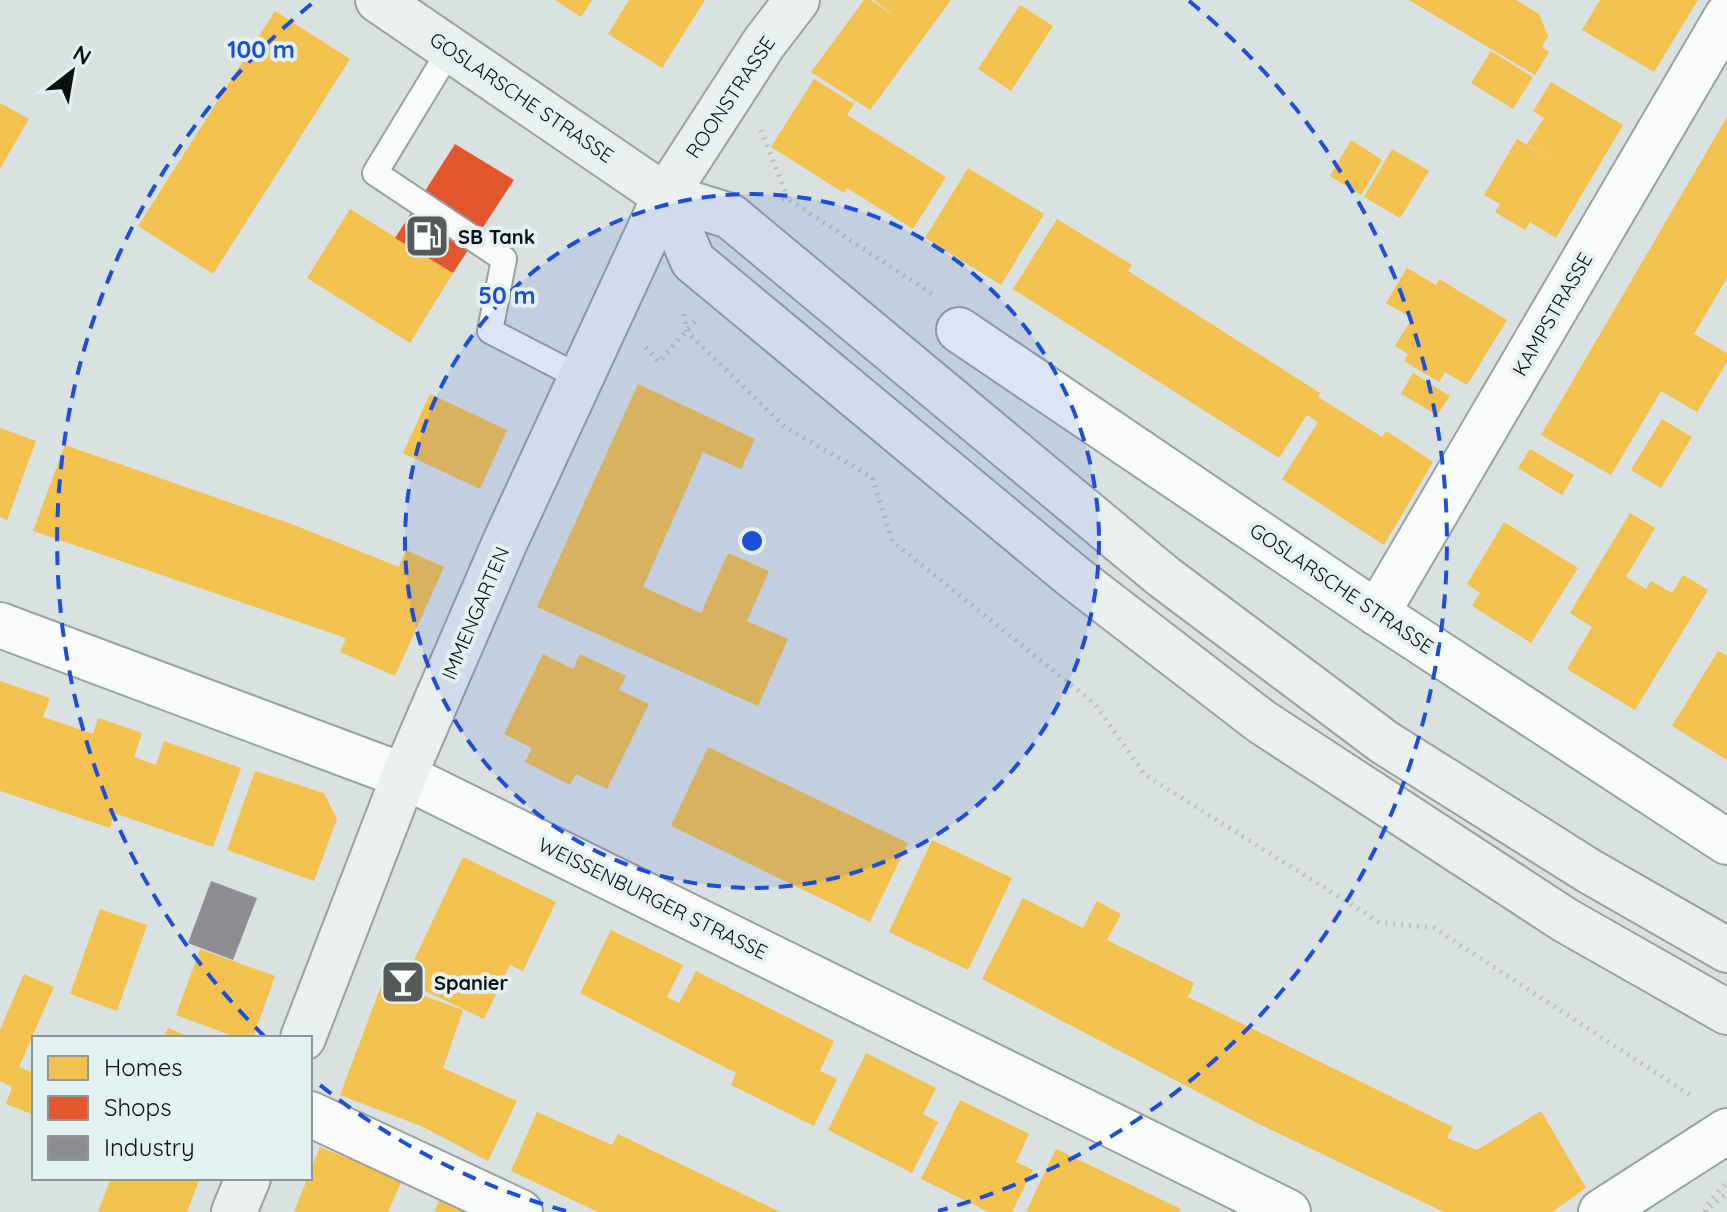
<svg xmlns="http://www.w3.org/2000/svg" width="1727" height="1212" font-family="Quicksand,sans-serif">
  <style>
    .homes { fill: #f2c14e }
    .shops { fill: #e4572e }
    .industry { fill: #8d8d92 }
    .lines { fill: none; stroke-linecap: round; stroke-linejoin: round }
    .lane-casing { stroke: #9aa0a0; stroke-width: 28 }
    .street-casing { stroke: #9aa0a0; stroke-width: 48 }
    .secondary-casing { stroke: #9aa0a0; stroke-width: 48 }
    .path { stroke: #bfc1c1; stroke-width: 5; stroke-dasharray: 2 6; stroke-linecap: butt }
    .lane { stroke: #f9fafa; stroke-width: 24 }
    .street { stroke: #f9fafa; stroke-width: 44 }
    .secondary { stroke: #eaf0ef; stroke-width: 44 }
    .path-bridge { stroke: #bfc1c1; stroke-width: 5; stroke-dasharray: 2 6; stroke-linecap: butt }
    .ring { fill: none; stroke: #1d4ed8; stroke-width: 4; stroke-dasharray: 14 10 }
    .labels { text-anchor: middle; dominant-baseline: central; stroke-width: 8; stroke-linejoin: round; paint-order: stroke }
    .street-label { font-size: 20px; fill: #0c1010; stroke: #e4f1f1 }
    .poi-label { font-size: 20px; font-weight: bold; fill: #0c1010; stroke: #e4f1f1; text-anchor: start }
    .centre { fill: #1d4ed8; stroke: #e4f1f1; stroke-width: 4 }
    .ring-label { font-size: 24px; text-anchor: middle; font-weight: bold; fill: #1d4ed8; stroke: #e4f1f1; stroke-width: 8; stroke-linejoin: round; paint-order: stroke }
  </style>
  <rect width="100%" height="100%" fill="#dae1e1"/>
  <g class="homes">
    <path d="M555,0H592L581,17Z"/>
    <path d="M629,0H705L662,68L608,34Z"/>
    <path d="M864,0H871L897,18L874,0H951L870,110L811,72Z"/>
    <path d="M1409,0H1516L1539,14L1548,36L1542,47L1549,52L1535,75Z"/>
    <path d="M1600,0H1698L1654,72L1582,30Z"/>
    <path d="M1020,5L1053,26L1011,91L978,69Z"/>
    <path d="M275,11L350,59L213,274L138,226Z"/>
    <path d="M1491,51L1533,77L1513,109L1471,83Z"/>
    <path d="M814,79L854,104L847,115L946,177L913,229L847,188L844,193L771,147Z"/>
    <path d="M1551,82L1623,125L1556,238L1530,222L1525,230L1495,212L1500,204L1484,195L1517,139L1557,162L1527,144L1544,118L1533,111Z"/>
    <path d="M0,103L29,119L0,169Z"/>
    <path d="M1727,117V278L1694,334L1727,353V362L1697,412L1661,391L1611,475L1541,435Z"/>
    <path d="M1351,140L1382,160L1361,195L1330,176Z"/>
    <path d="M1392,149L1429,171L1400,218L1364,197Z"/>
    <path d="M968,168L1044,214L1001,285L925,238Z"/>
    <path d="M350,209L453,273L410,343L307,278Z"/>
    <path d="M1057,219L1132,265L1128,271L1320,393L1318,397L1382,437L1386,431L1433,462L1384,545L1282,479L1318,422L1307,415L1279,458L1013,289Z"/>
    <path d="M1407,268L1436,285L1439,279L1507,320L1467,385L1445,372L1439,382L1404,361L1408,354L1395,346L1412,318L1386,303Z"/>
    <path d="M1413,373L1450,396L1437,415L1401,394Z"/>
    <path d="M638,384L755,439L741,469L703,452L643,587L701,613L728,553L769,571L747,621L788,639L758,706L537,607Z"/>
    <path d="M430,394L507,430L480,489L403,453Z"/>
    <path d="M1662,419L1692,437L1661,488L1631,470Z"/>
    <path d="M0,428L36,441L7,520L0,517Z"/>
    <path d="M65,445L294,525L399,567L406,550L444,567L395,676L340,652L346,638L33,531Z"/>
    <path d="M1530,449L1574,475L1562,495L1518,468Z"/>
    <path d="M1630,513L1655,528L1626,577L1646,589L1651,581L1672,593L1683,575L1708,590L1635,710L1567,669L1592,627L1570,613Z"/>
    <path d="M1504,522L1578,568L1531,643L1472,606L1480,593L1467,584Z"/>
    <path d="M1718,651L1727,656V760L1672,726Z"/>
    <path d="M543,654L573,669L580,654L626,676L619,690L649,704L607,789L576,774L570,785L525,762L532,748L504,734Z"/>
    <path d="M0,681L50,698L43,717L93,734L98,718L142,733L134,757L156,765L164,741L241,768L213,847L114,813L110,828L0,791Z"/>
    <path d="M708,747L908,843L870,922L671,826Z"/>
    <path d="M255,771L324,793L337,819L314,881L227,850Z"/>
    <path d="M932,840L1012,878L968,970L889,932Z"/>
    <path d="M463,857L556,902L523,971L510,965L484,1019L404,981Z"/>
    <path d="M1023,898L1083,928L1097,901L1121,914L1107,940L1194,983L1188,997L1453,1127L1447,1138L1477,1150L1541,1111L1586,1188L1552,1212H1444L1261,1125L982,979Z"/>
    <path d="M100,909L147,925L117,1011L70,994Z"/>
    <path d="M611,930L683,965L667,997L679,1003L696,971L834,1041L820,1071L837,1079L814,1126L731,1085L736,1073L580,993Z"/>
    <path d="M200,949L275,976L253,1038H238L176,1015Z"/>
    <path d="M24,974L54,987L19,1067L34,1073V1115L6,1104L12,1087L0,1081V1030Z"/>
    <path d="M383,981L463,1010L443,1068L517,1101L488,1161L421,1126L340,1095Z"/>
    <path d="M168,1028L192,1038H164Z"/>
    <path d="M866,1053L936,1088L923,1114L938,1122L912,1173L828,1130Z"/>
    <path d="M960,1100L1029,1134L1016,1162L1033,1170L1012,1212H989L921,1179Z"/>
    <path d="M537,1112L612,1145L618,1134L780,1212H598L511,1171Z"/>
    <path d="M320,1147L402,1180L388,1212H294Z"/>
    <path d="M1056,1149L1181,1209L1179,1212H1026Z"/>
    <path d="M111,1178H200L187,1212H98Z"/>
    <path d="M440,1199L469,1212H434Z"/>
  </g>
  <path class="shops" d="M455,144L514,180L453,273L395,238Z"/>
  <path class="industry" d="M211,881L257,898L233,960L188,943Z"/>
  <g class="lines">
    <g class="lane-casing">
      <path id="lane" d="M451,48L375,173L504,259L490,331L581,378"/>
    </g>
    <g class="street-casing">
      <g id="street">
        <path d="M959,330L1377,613L1727,842"/>
        <path d="M1377,613L1727,16"/>
        <path d="M0,625L404,776L1288,1212"/>
        <path d="M310,1114L520,1212"/>
        <path d="M1601,1212L1727,1131"/>
      </g>
    </g>
    <g class="secondary-casing">
      <g id="secondary">
        <path d="M378,0L665,196L730,216L1164,577L1384,742L1589,871L1727,950"/>
        <path d="M665,196L693,261L1075,578L1262,722L1565,920L1727,1012"/>
        <path d="M303,1038L404,776L505,542L665,196L764,43L797,0"/>
        <path d="M234,1212L248,1178"/>
      </g>
    </g>
    <g class="path">
      <path d="M761,130L788,199"/>
      <path d="M782,199H788L932,294"/>
      <path d="M684,314L687,332L786,428L872,477L892,541L1095,704L1145,775L1379,922L1434,928L1693,1097"/>
      <path d="M646,347L659,362L695,321"/>
      <path d="M1704,1212L1727,1193"/>
    </g>
    <use href="#lane" class="lane"/>
    <use href="#street" class="street"/>
    <use href="#secondary" class="secondary"/>
    <path class="path-bridge" d="M1706,1212L1707,1205L1727,1181"/>
  </g>
  <circle cx="752" cy="541" r="347" fill="#1d4ed8" fill-opacity=".12"/>
  <g class="ring">
    <circle cx="752" cy="541" r="347"/>
    <path d="M566 1211A695 695 0 0 1 315 1081M265 1037A695 695 0 0 1 315 1M1189 1A695 695 0 0 1 938 1211"/>
  </g>
  <defs>
    <g id="fuel-square" transform="scale(2.3)"><rect x="-9" y="-9" width="18" height="18" rx="4" fill="#545959" stroke="#e4f1f1"/><path d="M-5.5-6h7V0h2V4h1.3V-2.5L3-4.5l.8-.8L6-3V5H2.5V1h-1V6h-7ZM-4.2-4.7v3.2H.2V-4.7Z" fill="#fff"/></g>
    <g id="bar-square" transform="scale(2.3)"><rect x="-9" y="-9" width="18" height="18" rx="4" fill="#545959" stroke="#e4f1f1"/><path d="M-6-5H6L.8 .8V4.5H3.5V6h-7V4.5H-.8V.8Z" fill="#fff"/></g>
  </defs>
  <g fill-rule="evenodd">
    <use href="#fuel-square" x="427" y="236"/>
    <use href="#bar-square" x="403" y="982"/>
  </g>
  <g class="labels">
    <g class="street-label">
      <text transform="translate(522 97) rotate(34)">GOSLARSCHE STRASSE</text>
      <text transform="translate(730 97) rotate(-56)">ROONSTRASSE</text>
      <text transform="translate(1552 314) rotate(-60)">KAMPSTRASSE</text>
      <text transform="translate(1342 588) rotate(34)">GOSLARSCHE STRASSE</text>
      <text transform="translate(475 613) rotate(-67)">IMMENGARTEN</text>
      <text transform="translate(653 898) rotate(26)">WEISSENBURGER STRASSE</text>
    </g>
    <g class="poi-label">
      <text x="458" y="236">SB Tank</text>
      <text x="434" y="982">Spanier</text>
    </g>
  </g>
  <circle cx="752" cy="541" r="12" class="centre"/>
  <g class="ring-label">
    <text x="261" y="58">100 m</text>
    <text x="507" y="304">50 m</text>
  </g>
  <rect x="32" y="1036" width="280" height="144" fill="#e4f1f1" stroke="#8e9797" stroke-width="2"/>
  <rect x="48" y="1056" width="40" height="24" fill="#f2c14e" stroke="#8e9797" stroke-width="2"/>
  <text x="104" y="1076" font-size="24" fill="#0c1010">Homes</text>
  <rect x="48" y="1096" width="40" height="24" fill="#e4572e" stroke="#8e9797" stroke-width="2"/>
  <text x="104" y="1116" font-size="24" fill="#0c1010">Shops</text>
  <rect x="48" y="1136" width="40" height="24" fill="#8d8d92" stroke="#8e9797" stroke-width="2"/>
  <text x="104" y="1156" font-size="24" fill="#0c1010">Industry</text>
  <g transform="translate(72 72) rotate(31)" stroke="#e4f1f1" stroke-width="6" paint-order="stroke">
  <path d="M0-6L14 30L0 20L-14 30Z" fill="#0c1010"/>
  <text y="-12" font-size="22" font-weight="bold" text-anchor="middle" fill="#0c1010">N</text>
  </g>
</svg>
